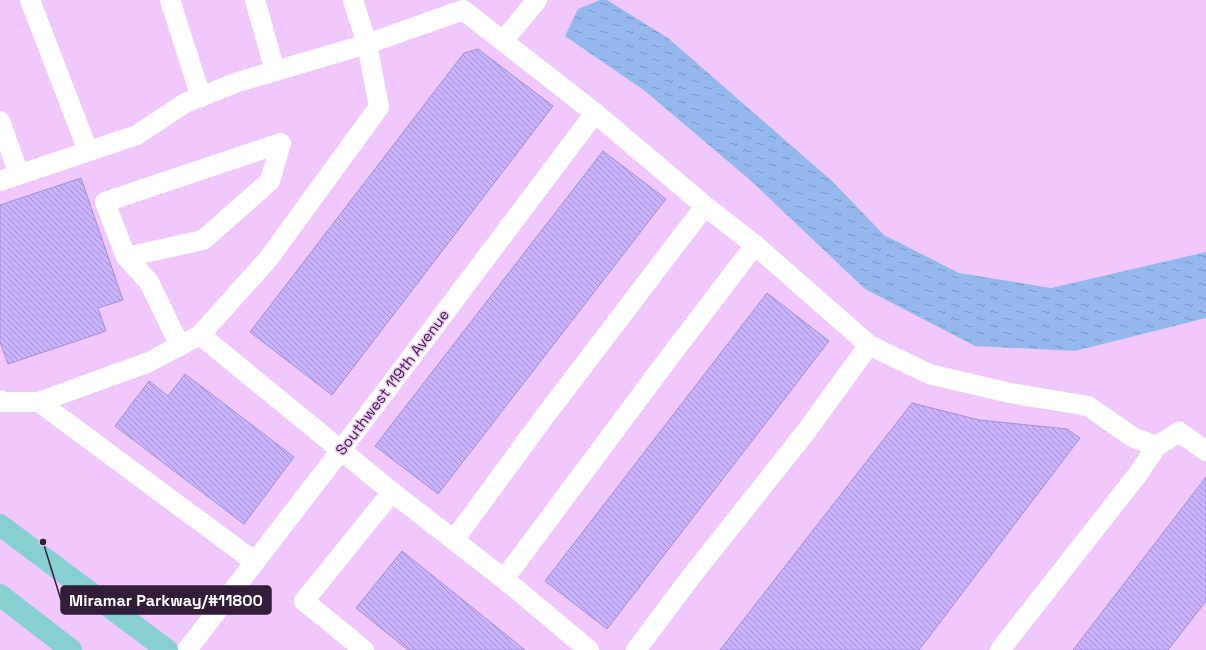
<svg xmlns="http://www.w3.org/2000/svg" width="1206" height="650" font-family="'Space Grotesk',sans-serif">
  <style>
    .water { fill: url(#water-ripples) }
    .building { fill: url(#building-back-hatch); stroke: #a58fd6 }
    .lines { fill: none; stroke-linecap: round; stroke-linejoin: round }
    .minor { stroke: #fff; stroke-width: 20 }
    .major { stroke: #88cfd1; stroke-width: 22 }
    .labels { text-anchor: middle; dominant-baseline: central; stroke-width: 3; stroke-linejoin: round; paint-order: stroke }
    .street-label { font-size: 15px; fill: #321e38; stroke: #f0c8fd }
    .leader { fill: none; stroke: #321e38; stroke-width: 1.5 }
    .callout-dot { fill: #321e38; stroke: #f0c8fd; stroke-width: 1.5 }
    .callout { fill: #321e38; stroke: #321e38; stroke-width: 1.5 }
    .callout-label { font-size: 16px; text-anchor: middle; font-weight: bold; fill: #fff }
  </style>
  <defs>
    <pattern id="water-ripples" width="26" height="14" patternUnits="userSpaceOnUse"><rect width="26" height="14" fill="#94b8ed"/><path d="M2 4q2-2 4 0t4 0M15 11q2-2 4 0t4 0" fill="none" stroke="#7995c1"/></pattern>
    <pattern id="building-back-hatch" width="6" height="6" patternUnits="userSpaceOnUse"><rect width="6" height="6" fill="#cab3fd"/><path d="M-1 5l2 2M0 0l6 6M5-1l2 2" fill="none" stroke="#a591ce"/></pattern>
  </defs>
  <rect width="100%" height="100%" fill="#f0c8fd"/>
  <path class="water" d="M600,0H607L668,38L832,181L884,235L959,273L1051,288L1206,252V318L1075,351L975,346L865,289L750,180L645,91L565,36L578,9Z"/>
  <g class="building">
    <path d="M478,49L553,106L332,395L250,332L464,53Z"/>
    <path d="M603,151L666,199L438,494L375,446Z"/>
    <path d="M81,178L123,300L98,308L106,331L8,364L0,342V205Z"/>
    <path d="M767,293L829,341L607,629L545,581Z"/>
    <path d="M185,374L294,457L244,524L115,426L149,381L168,396Z"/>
    <path d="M912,403L979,420L1067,429L1080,438L919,650H720Z"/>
    <path d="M1206,477V601L1168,650H1073Z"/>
    <path d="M402,551L525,650H408L356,608Z"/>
  </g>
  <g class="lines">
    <g class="minor">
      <path d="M30,0L88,151"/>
      <path d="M170,0L201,97"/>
      <path d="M255,0L275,71"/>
      <path d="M503,41L537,0"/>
      <path d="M0,121L19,174"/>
      <path d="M0,181L137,135L185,103L238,82L367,44L353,0"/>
      <path d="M126,257L203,240L270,181L281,143L105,202L126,257L149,282L180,346"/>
      <path d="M200,335L392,492L504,579L589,650"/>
      <path d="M0,400L3,402H39"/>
      <path d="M454,540L542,420L705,206"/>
      <path d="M255,562L39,402L149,362L200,335L269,258L379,107L367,44L463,10L595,113L705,206L755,245L869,345L929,374L1010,393L1088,406L1134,438L1157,446"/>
      <path d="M504,579L671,355L755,245"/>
      <path d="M187,650L345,445L595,113"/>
      <path d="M364,650L304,601L392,492"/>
      <path d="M636,650L690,578L805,433L869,345"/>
      <path d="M1000,650L1138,474L1157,446L1179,432L1206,451"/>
    </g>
    <g class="major">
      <path d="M0,525L167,650"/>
      <path d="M0,595L71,650"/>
    </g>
  </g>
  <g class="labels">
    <g class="street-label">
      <text transform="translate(392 382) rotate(-53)">Southwest 119th Avenue</text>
    </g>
  </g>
  <path class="leader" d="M43 542L61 600"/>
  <circle class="callout-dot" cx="43" cy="542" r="4"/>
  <rect class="callout" x="61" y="586" width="210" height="28" rx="4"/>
  <g class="callout-label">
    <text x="166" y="606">Miramar Parkway/#11800</text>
  </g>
</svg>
